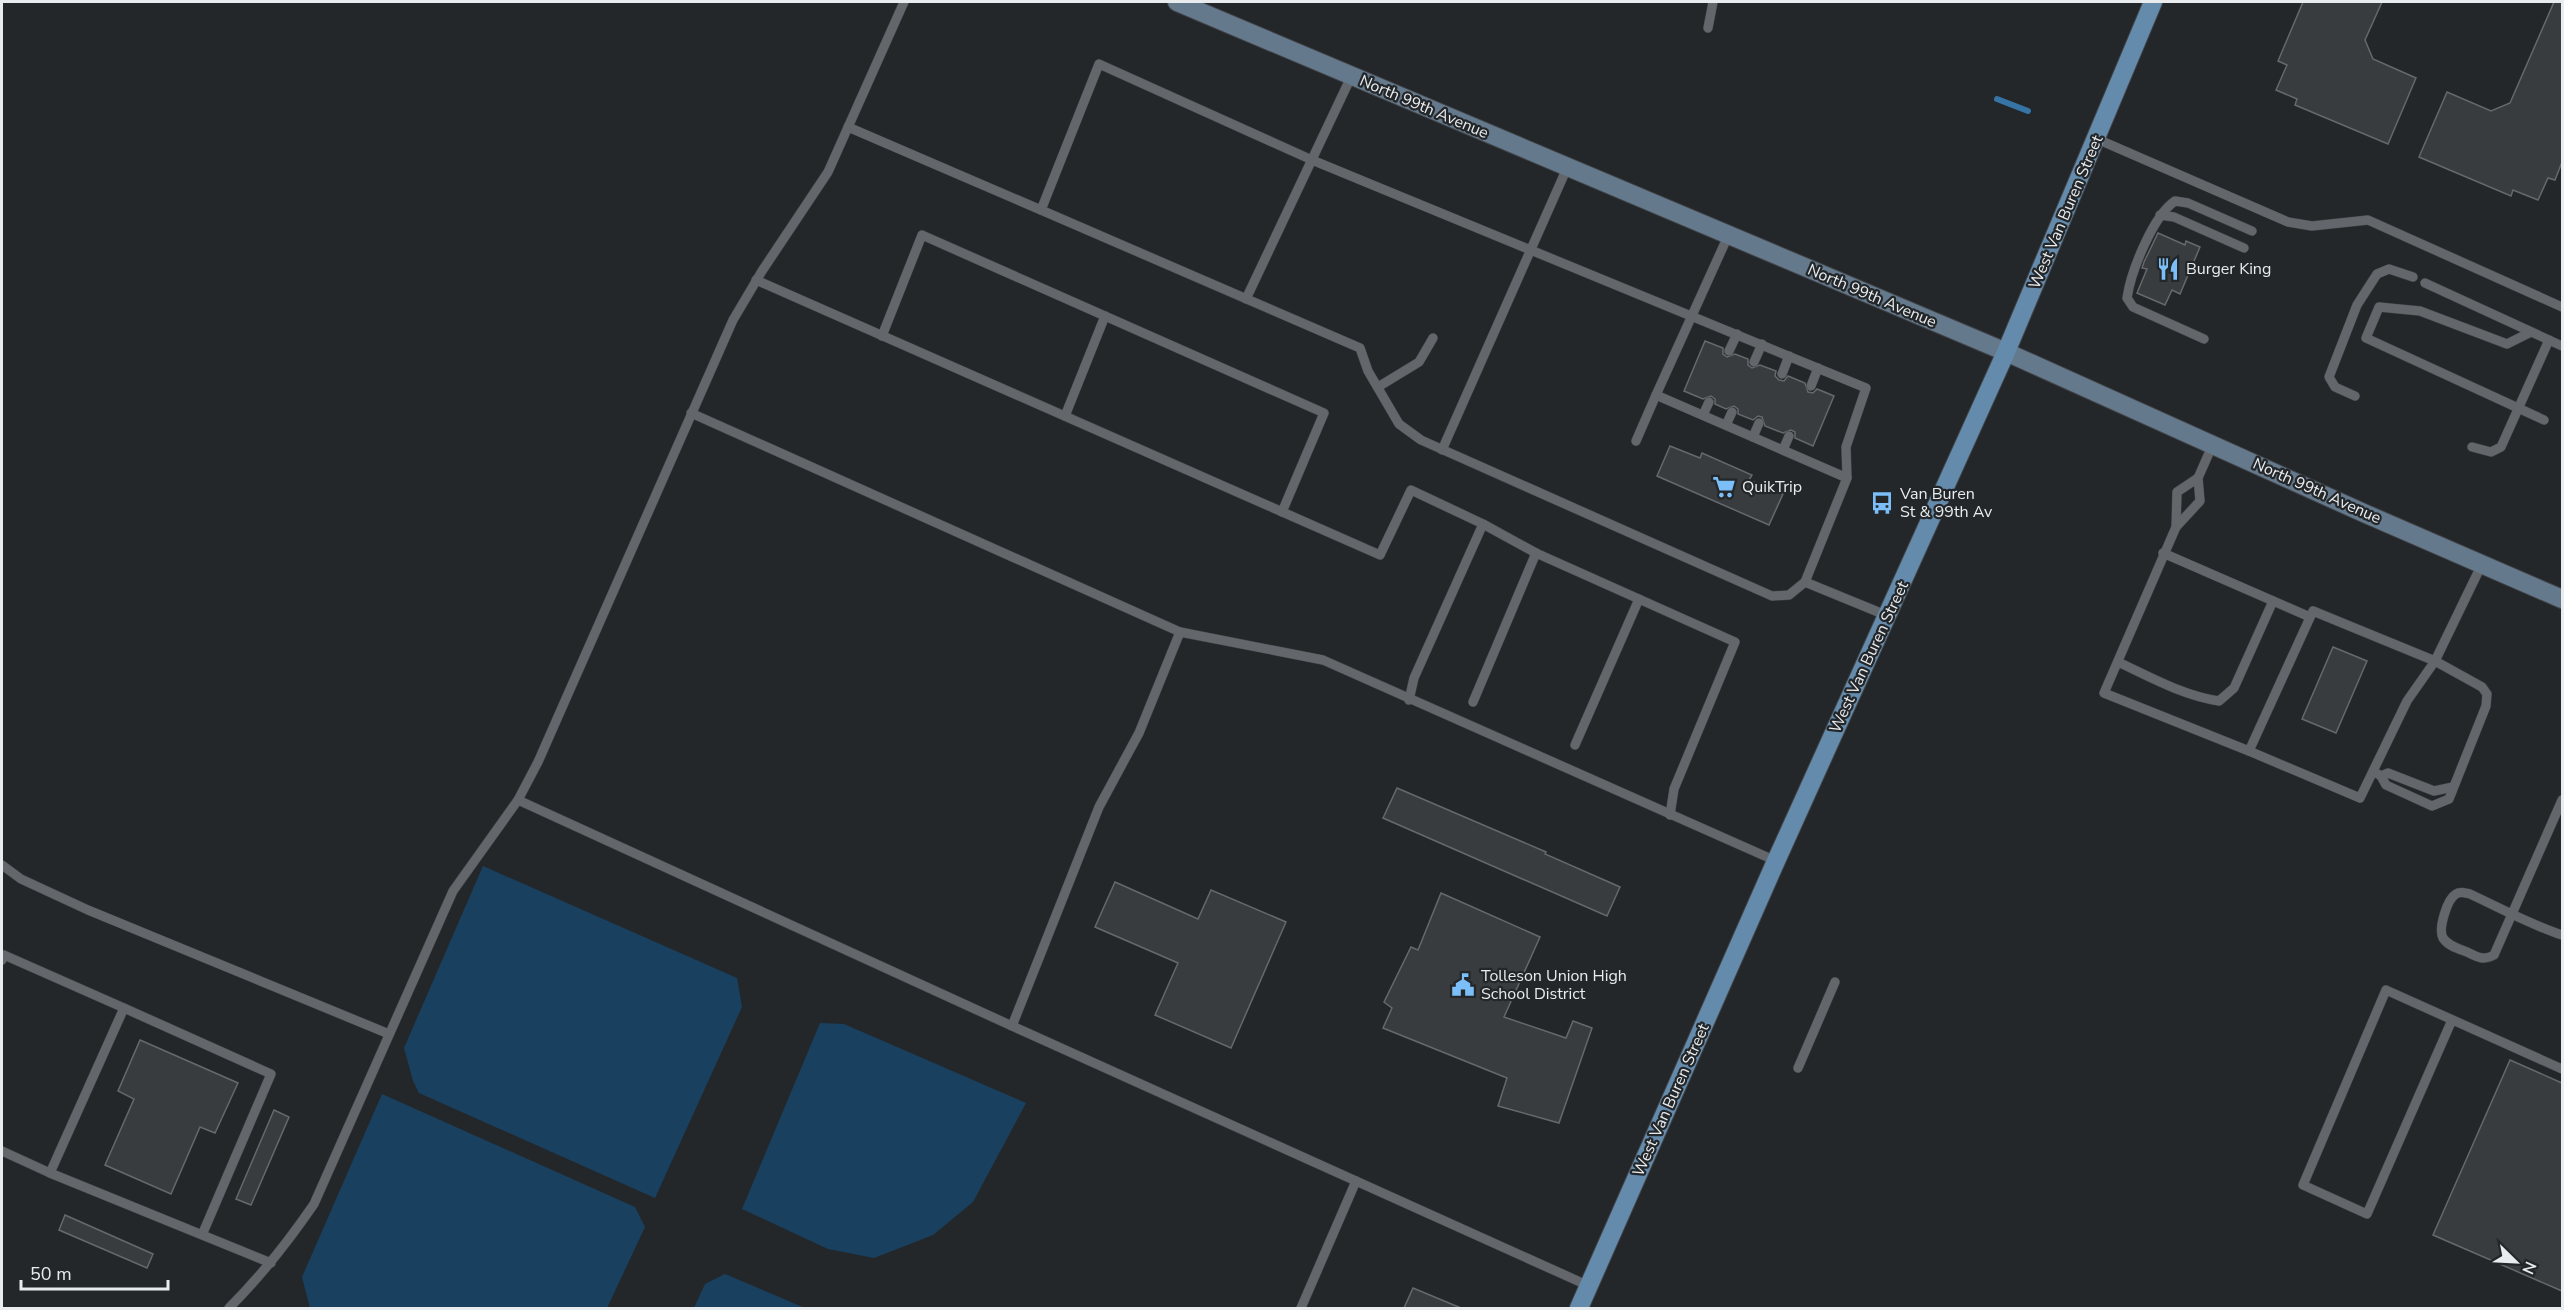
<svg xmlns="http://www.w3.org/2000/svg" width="2564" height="1310" font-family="'Nunito Sans',sans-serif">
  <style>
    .green { fill: #1a405f }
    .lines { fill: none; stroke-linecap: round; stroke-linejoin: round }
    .stream { stroke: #3674a6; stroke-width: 6 }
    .building { fill: #383c3f; stroke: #65696d; stroke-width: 1.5 }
    .lane-casing { stroke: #414448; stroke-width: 10 }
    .secondary-casing { stroke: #414448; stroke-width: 20 }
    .primary-casing { stroke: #414448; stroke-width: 20 }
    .lane { stroke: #63676b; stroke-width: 9 }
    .secondary { stroke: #64798b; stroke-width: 18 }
    .primary { stroke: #658bac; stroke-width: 18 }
    .labels { text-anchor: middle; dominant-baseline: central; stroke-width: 4.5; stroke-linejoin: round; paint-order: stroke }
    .street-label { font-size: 16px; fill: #e9ecee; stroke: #23272a }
    .poi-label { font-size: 16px; fill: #e9ecee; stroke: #23272a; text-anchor: start }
  </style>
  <rect width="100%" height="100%" fill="#23272a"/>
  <g class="green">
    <path d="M483,866L737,978L742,1007L655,1198L419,1093L413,1081L404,1048Z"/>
    <path d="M820,1023L844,1024L1026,1103L973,1202L933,1235L874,1258L828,1249L742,1209Z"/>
    <path d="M382,1094L635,1207L645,1227L607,1308H310L302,1277Z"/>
    <path d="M725,1274L805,1308H694L705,1284Z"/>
  </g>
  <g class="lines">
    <path class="stream" d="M1997,99L2028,111"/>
  </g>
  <g class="building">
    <path d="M2303,2H2382L2365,40L2373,59L2416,78L2388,144L2295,105L2297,99L2276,90L2287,65L2278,61Z"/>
    <path d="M2554,2H2562V162L2555,180L2548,178L2538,200L2513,190L2511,196L2419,157L2447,92L2491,111L2510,103Z"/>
    <path d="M2158,233L2185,245L2186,241L2200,247L2180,294L2172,290L2165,305L2137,293L2147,269L2142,268L2144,262Z"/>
    <path d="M1705,341L1723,348V354L1727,357L1735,354L1748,359V365L1752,368L1760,365L1776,371L1775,376L1779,380L1784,381L1788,376L1805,383L1808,392L1813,393L1817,389L1834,396L1813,446L1795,438V432L1791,430L1783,433L1765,426L1762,417L1758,416L1753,420L1738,414V409L1734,406L1726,409L1715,404V399L1711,396L1703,399L1684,391Z"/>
    <path d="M1670,446L1700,458L1702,453L1752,475L1749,480L1783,494L1769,525L1657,476Z"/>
    <path d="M2333,647L2367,661L2336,733L2302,719Z"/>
    <path d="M1397,788L1546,852L1545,854L1620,887L1607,916L1383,818Z"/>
    <path d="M1115,882L1198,919L1211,890L1286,922L1231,1048L1155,1015L1178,963L1095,927Z"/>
    <path d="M1441,893L1540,937L1504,1017L1566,1038L1573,1021L1592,1028L1559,1123L1498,1106L1507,1078L1383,1028L1392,1008L1384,1002L1411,947L1418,950Z"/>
    <path d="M140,1040L238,1083L215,1133L200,1127L171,1194L105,1165L134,1099L118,1091Z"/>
    <path d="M2510,1060L2562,1083V1291L2433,1235Z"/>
    <path d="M274,1110L289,1117L251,1205L236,1199Z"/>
    <path d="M65,1215L153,1254L147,1268L59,1230Z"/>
    <path d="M1413,1288L1461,1308H1404Z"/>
  </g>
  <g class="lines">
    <g class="lane-casing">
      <g id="lane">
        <path d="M1708,28L1713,2"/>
        <path d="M848,127L1041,210"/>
        <path d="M2097,139L2288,222L2312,226L2368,220L2562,307"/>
        <path d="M2160,215L2174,217L2244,248"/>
        <path d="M1728,236L1656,395L1847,478"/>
        <path d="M756,280L1380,555L1411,490L1483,524"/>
        <path d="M2425,283L2562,346"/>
        <path d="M1246,299L1351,77"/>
        <path d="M2531,332L2507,344L2420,311L2379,307L2366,338L2544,420"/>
        <path d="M882,336L922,235L1324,413L1282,512"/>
        <path d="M2204,339L2133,307L2127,298C2131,271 2153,216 2175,201L2188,203L2252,231"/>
        <path d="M1729,351L1737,334"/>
        <path d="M1754,362L1762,344"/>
        <path d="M1782,374L1789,356"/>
        <path d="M1811,386L1818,368"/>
        <path d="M1378,387L1419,362L1433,338"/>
        <path d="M2355,396L2335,387L2329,377L2357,305L2377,274L2389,269L2413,277"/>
        <path d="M691,413L1180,632"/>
        <path d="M1703,415L1709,402"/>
        <path d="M1065,416L1105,316"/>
        <path d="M1726,425L1732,412"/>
        <path d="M1753,437L1759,423"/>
        <path d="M1636,441L1656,395"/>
        <path d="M2213,444L2198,478L2200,501L2176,527L2104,693L2249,751"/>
        <path d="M2472,447L2491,452L2501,447L2549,340"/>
        <path d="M1442,450L1567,168"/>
        <path d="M1783,450L1789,436"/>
        <path d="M2176,527L2177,492L2198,478"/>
        <path d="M2163,553L2310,617"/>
        <path d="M1805,582L1789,595L1772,596L1421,440L1399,424L1368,371L1360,348L1041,210L1099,64L1312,160L1866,388L1846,447L1847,478L1805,582L1888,616"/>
        <path d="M2118,662C2150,677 2184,696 2219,701L2234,688L2273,601"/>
        <path d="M1409,700L1414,678L1483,524L1536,553"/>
        <path d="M1473,702L1536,553L1735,642L1674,789L1670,815"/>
        <path d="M1575,745L1639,599"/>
        <path d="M2373,771L2381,776L2386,785L2432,806L2449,799L2486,706L2487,694L2482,687L2435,661L2313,611L2249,751L2360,798L2407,701L2435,661L2482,564"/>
        <path d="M2381,776L2388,773L2434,791L2453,787"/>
        <path d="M518,800L1012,1026"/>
        <path d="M2562,800L2494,955C2484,961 2477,957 2467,952C2459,949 2448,946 2443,938C2438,929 2447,899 2456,894C2460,891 2465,893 2470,894C2500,908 2531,925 2562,935"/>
        <path d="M2,865L21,879L88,910L389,1034"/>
        <path d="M2,960L4,955L124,1008"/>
        <path d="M2452,1020L2367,1214L2303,1185L2386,990L2562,1069"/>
        <path d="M1798,1068L1835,982"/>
        <path d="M2,1151L50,1173"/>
        <path d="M202,1235L271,1074L124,1008L50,1173L271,1263"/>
        <path d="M1589,1286L1012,1026L1099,807L1139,733L1180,632L1323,660L1776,861"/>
        <path d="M229,1308C261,1276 288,1242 314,1204L453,891L518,800L538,762L733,320L762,271L828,172L904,2"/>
        <path d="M1301,1308L1356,1181"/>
      </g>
    </g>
    <g class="secondary-casing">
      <path id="secondary" d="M1177,2L2006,352L2366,514L2562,599"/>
    </g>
    <g class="primary-casing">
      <path id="primary" d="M1579,1308L1776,861L2006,352L2153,2"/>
    </g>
    <use href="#lane" class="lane"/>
    <use href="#secondary" class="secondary"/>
    <use href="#primary" class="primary"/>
  </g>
  <defs>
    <g id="restaurant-bare" transform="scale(1.8)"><path d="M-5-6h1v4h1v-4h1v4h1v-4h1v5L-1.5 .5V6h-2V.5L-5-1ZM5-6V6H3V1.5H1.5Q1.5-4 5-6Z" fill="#7bbef8" stroke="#23272a" stroke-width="2.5" paint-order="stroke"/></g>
    <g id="supermarket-bare" transform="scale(1.8)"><path d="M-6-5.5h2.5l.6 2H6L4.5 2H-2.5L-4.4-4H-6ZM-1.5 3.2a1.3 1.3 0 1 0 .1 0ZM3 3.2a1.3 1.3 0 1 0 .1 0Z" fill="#7bbef8" stroke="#23272a" stroke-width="2.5" paint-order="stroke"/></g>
    <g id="bus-bare" transform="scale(1.8)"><path d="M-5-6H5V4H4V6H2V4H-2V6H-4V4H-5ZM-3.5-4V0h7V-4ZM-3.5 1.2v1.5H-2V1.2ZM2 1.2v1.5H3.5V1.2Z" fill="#7bbef8" stroke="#23272a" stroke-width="2.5" paint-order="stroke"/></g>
    <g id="civic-bare" transform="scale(1.8)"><path d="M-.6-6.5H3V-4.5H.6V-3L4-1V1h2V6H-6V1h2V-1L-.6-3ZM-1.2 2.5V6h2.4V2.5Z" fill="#7bbef8" stroke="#23272a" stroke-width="2.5" paint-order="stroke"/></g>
  </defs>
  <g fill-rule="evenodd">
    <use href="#restaurant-bare" x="2168" y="269"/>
    <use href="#supermarket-bare" x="1724" y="487"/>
    <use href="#bus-bare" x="1882" y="503"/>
    <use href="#civic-bare" x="1463" y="985"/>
  </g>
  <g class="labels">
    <g class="street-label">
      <text transform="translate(1424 107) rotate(23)">North 99th Avenue</text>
      <text transform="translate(2066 212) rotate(-67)">West Van Buren Street</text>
      <text transform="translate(1872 296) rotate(23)">North 99th Avenue</text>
      <text transform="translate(2317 491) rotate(24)">North 99th Avenue</text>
      <text transform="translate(1869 657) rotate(-65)">West Van Buren Street</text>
      <text transform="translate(1671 1100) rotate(-66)">West Van Buren Street</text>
    </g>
    <g class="poi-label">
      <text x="2186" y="269">Burger King</text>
      <text x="1742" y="487">QuikTrip</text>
      <text x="1900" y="494">Van Buren<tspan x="1900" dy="18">St &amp; 99th Av</tspan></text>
      <text x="1481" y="976">Tolleson Union High<tspan x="1481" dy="18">School District</tspan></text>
    </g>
  </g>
  <rect width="2564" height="1310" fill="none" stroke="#e9ecee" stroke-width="6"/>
  <g transform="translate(2516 1262) rotate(114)" stroke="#23272a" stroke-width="4.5" paint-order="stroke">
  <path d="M0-4.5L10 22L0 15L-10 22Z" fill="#e9ecee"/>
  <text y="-9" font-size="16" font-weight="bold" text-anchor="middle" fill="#e9ecee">N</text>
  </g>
  <path d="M21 1280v9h147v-9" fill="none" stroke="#e9ecee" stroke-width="3"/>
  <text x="30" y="1280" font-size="18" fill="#e9ecee" stroke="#23272a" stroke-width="4.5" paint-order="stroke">50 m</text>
</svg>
